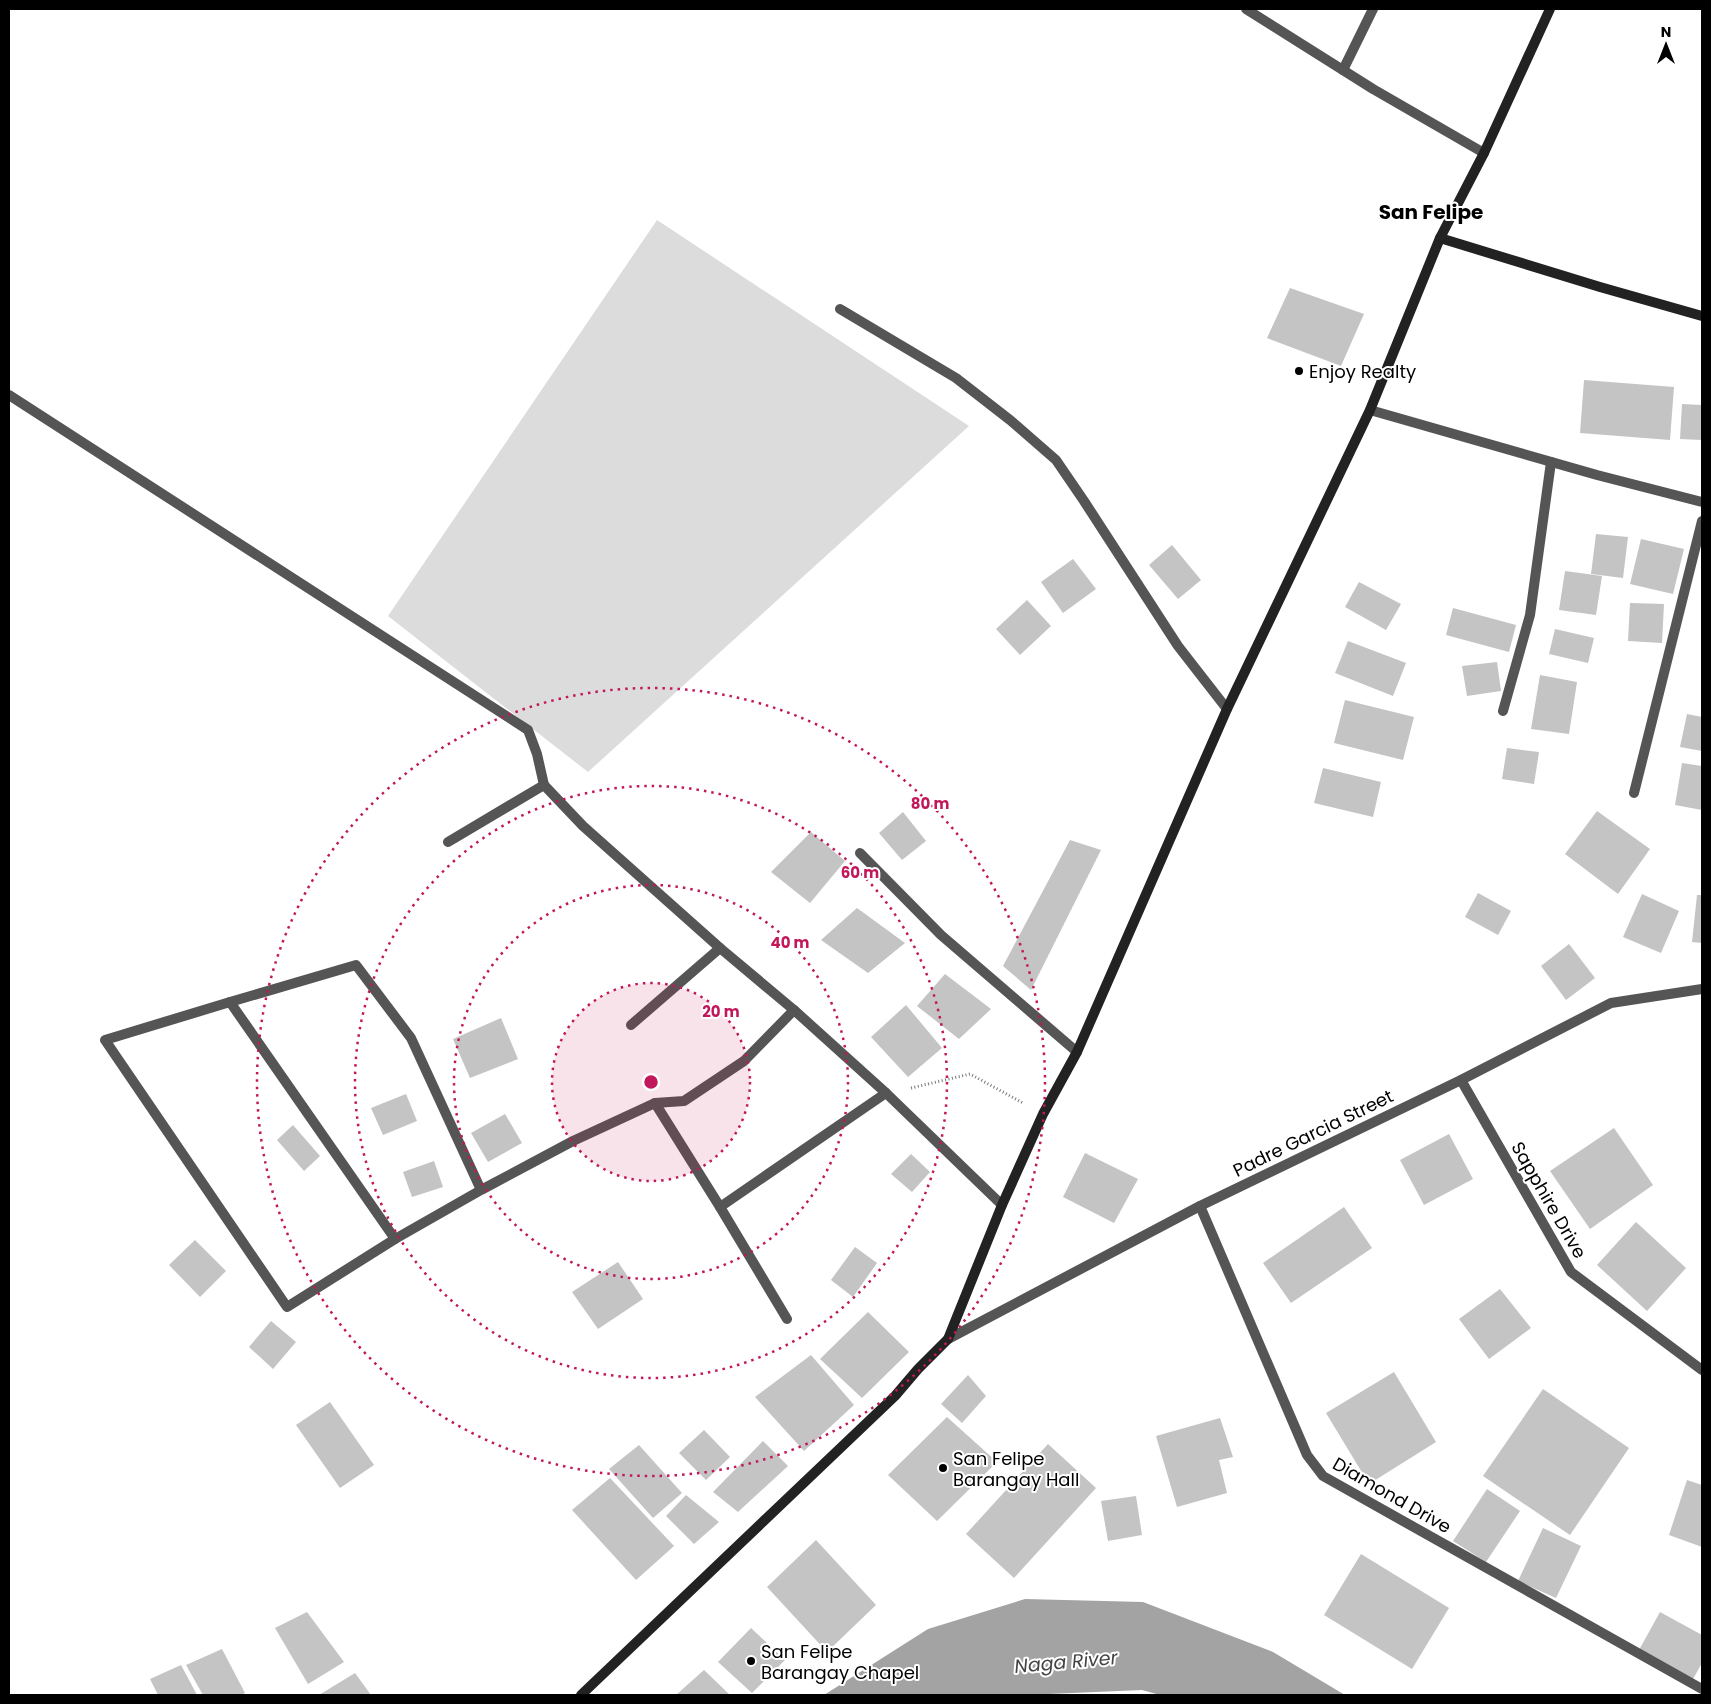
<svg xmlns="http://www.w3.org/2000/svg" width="1711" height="1704" font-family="Poppins,sans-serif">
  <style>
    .green { fill: #dcdcdc }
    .water { fill: #a3a3a3 }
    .building { fill: #c4c4c4 }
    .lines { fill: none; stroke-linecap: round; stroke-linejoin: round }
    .path { stroke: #777; stroke-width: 3; stroke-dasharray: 1 2.5; stroke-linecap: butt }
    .lane { stroke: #555; stroke-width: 10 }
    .street { stroke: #555; stroke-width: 10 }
    .secondary { stroke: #222; stroke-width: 10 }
    .ring { fill: none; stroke: #c2185b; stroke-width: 2.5; stroke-dasharray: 2.5 5 }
    .poi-dot { fill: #000; stroke: #fff; stroke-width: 2 }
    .labels { text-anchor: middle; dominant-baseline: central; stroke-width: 4; stroke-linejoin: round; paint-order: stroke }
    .poi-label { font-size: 18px; fill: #000; stroke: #fff; text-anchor: start }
    .street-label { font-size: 18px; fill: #000; stroke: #fff }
    .water-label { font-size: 19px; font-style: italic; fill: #444; stroke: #fff }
    .quarter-label { font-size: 20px; font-weight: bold; fill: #000; stroke: #fff }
    .centre { fill: #c2185b; stroke: #fff; stroke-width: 2.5 }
    .ring-label { font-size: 15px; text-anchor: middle; font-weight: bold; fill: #c2185b; stroke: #fff; stroke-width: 4; stroke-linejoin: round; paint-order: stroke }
  </style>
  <rect width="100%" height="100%" fill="#fff"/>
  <path class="green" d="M657,220L969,426L588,772L388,616Z"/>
  <path class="water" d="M1025,1599L1143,1602L1273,1652L1345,1695H1160L1142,1690L1025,1695H824L928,1629Z"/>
  <g class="building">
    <path d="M1290,288L1364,314L1341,366L1267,338Z"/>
    <path d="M1584,380L1674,387L1670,440L1580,433Z"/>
    <path d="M1682,404L1702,405V440L1680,439Z"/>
    <path d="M1596,534L1628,537L1623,578L1591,574Z"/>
    <path d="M1641,539L1684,549L1673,594L1630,584Z"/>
    <path d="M1172,545L1201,580L1178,599L1149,565Z"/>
    <path d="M1073,559L1096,589L1063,613L1041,582Z"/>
    <path d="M1565,571L1602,576L1596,615L1559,610Z"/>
    <path d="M1359,582L1401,604L1386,630L1345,607Z"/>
    <path d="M1027,600L1051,626L1020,655L996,629Z"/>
    <path d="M1630,603L1664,604L1662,643L1628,641Z"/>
    <path d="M1453,608L1516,625L1509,652L1446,635Z"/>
    <path d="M1555,629L1594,638L1588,663L1549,654Z"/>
    <path d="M1348,641L1406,663L1393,696L1335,673Z"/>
    <path d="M1497,662L1501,691L1467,696L1462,666Z"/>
    <path d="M1540,675L1577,682L1569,734L1531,729Z"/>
    <path d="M1345,700L1414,717L1403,760L1334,743Z"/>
    <path d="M1687,714L1702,717V751L1680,747Z"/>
    <path d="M1507,748L1539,752L1534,784L1502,779Z"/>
    <path d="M1682,763L1702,766V810L1675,805Z"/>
    <path d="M1323,768L1381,782L1373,817L1314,803Z"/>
    <path d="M1597,811L1650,849L1618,894L1565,854Z"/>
    <path d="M903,812L926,841L902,860L879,833Z"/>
    <path d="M811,832L845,861L810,903L771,872Z"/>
    <path d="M1070,840L1101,850L1031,990L1003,966Z"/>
    <path d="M1478,893L1511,911L1498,935L1465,917Z"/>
    <path d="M1642,894L1679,911L1661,953L1623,937Z"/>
    <path d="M1697,895H1702V943L1692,942Z"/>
    <path d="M857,908L905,943L868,973L821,940Z"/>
    <path d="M1569,944L1595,978L1566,1000L1541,966Z"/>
    <path d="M945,974L991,1009L959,1039L917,1006Z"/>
    <path d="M906,1005L942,1048L908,1077L871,1037Z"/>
    <path d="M501,1018L518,1059L470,1078L453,1039Z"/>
    <path d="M406,1094L417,1121L383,1135L371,1108Z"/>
    <path d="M505,1114L522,1143L488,1162L471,1133Z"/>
    <path d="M293,1125L320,1156L304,1171L277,1140Z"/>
    <path d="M1614,1128L1653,1185L1590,1229L1550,1171Z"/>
    <path d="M1449,1134L1473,1179L1424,1205L1400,1160Z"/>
    <path d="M1085,1153L1138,1179L1114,1223L1063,1197Z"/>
    <path d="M911,1154L930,1172L912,1192L891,1174Z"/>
    <path d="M434,1161L443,1187L412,1197L403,1172Z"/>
    <path d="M1344,1207L1372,1248L1291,1303L1263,1263Z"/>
    <path d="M1636,1222L1686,1268L1647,1311L1597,1265Z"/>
    <path d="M195,1240L226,1271L200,1297L169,1265Z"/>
    <path d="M855,1247L877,1263L853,1297L831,1280Z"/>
    <path d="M618,1262L643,1299L598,1329L572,1292Z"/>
    <path d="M1500,1289L1531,1328L1489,1359L1459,1319Z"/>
    <path d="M868,1312L909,1352L862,1398L820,1359Z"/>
    <path d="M271,1321L296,1342L273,1369L249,1347Z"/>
    <path d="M811,1355L854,1405L804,1451L755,1397Z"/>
    <path d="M1394,1372L1436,1442L1369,1484L1326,1413Z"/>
    <path d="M968,1375L986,1396L962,1423L941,1404Z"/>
    <path d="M1543,1389L1629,1448L1570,1535L1483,1476Z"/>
    <path d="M330,1402L374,1465L340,1488L296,1425Z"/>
    <path d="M947,1417L997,1462L937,1521L888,1475Z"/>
    <path d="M1220,1418L1233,1457L1219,1460L1227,1493L1177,1507L1156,1436Z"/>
    <path d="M704,1430L730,1457L706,1480L679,1453Z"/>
    <path d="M763,1441L788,1466L738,1512L713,1492Z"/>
    <path d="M1048,1444L1096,1488L1014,1578L966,1534Z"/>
    <path d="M639,1445L682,1493L653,1518L609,1469Z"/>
    <path d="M610,1478L674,1546L636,1580L572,1510Z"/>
    <path d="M1687,1480L1702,1485V1547L1669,1535Z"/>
    <path d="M1487,1489L1520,1511L1486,1562L1453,1541Z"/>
    <path d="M686,1495L719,1522L694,1544L666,1516Z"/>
    <path d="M1136,1496L1142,1535L1108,1541L1101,1501Z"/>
    <path d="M1543,1528L1581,1546L1556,1598L1518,1581Z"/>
    <path d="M816,1540L876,1605L827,1652L767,1587Z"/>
    <path d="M1361,1554L1449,1608L1412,1669L1324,1615Z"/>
    <path d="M307,1612L344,1662L308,1684L275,1628Z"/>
    <path d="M1660,1612L1702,1635V1663L1693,1679L1639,1650Z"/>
    <path d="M751,1628L785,1660L752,1693L718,1662Z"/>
    <path d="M222,1649L245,1693L241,1695H203L186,1665Z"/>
    <path d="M181,1665L197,1695H158L150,1679Z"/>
    <path d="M704,1670L730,1695H676Z"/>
    <path d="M355,1673L371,1695H319Z"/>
  </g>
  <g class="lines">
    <path class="path" d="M911,1088L970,1074L1023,1103"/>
    <path class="lane" d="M9,395L528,730L537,754L544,785"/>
    <g class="street">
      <path d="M1246,9L1373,89L1484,153"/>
      <path d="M1343,70L1373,9"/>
      <path d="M840,309L956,378L1010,420L1056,460L1084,501L1178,646L1227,709"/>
      <path d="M1370,410L1597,475L1702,502"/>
      <path d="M1503,711L1530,615L1551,462"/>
      <path d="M1634,793L1702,521"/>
      <path d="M448,842L544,785L583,826L720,948L794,1010L886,1093L1002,1205"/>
      <path d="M860,853L941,935L1077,1052"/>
      <path d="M230,1002L395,1239"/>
      <path d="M631,1025L720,948"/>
      <path d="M1461,1080L1571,1272L1702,1370"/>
      <path d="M655,1103L720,1207L787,1319"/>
      <path d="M481,1190L411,1038L356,965L230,1002L105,1040L287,1307L395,1239L481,1190L573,1141L655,1103L684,1101L744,1061L794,1010"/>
      <path d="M1200,1206L1307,1455L1323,1476L1702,1689"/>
      <path d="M720,1207L886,1093"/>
      <path d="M948,1339L1200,1206L1461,1080L1611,1003L1702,989"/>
    </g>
    <g class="secondary">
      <path d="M1440,238L1600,287L1702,316"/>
      <path d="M581,1695L895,1396L918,1369L948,1339L1002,1205L1043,1114L1077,1052L1227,709L1370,410L1440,238L1484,153L1550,9"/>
    </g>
  </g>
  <circle cx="651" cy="1082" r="99" fill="#c2185b" fill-opacity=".12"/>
  <g class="ring">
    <circle cx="651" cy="1082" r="99"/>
    <circle cx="651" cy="1082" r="197"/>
    <circle cx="651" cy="1082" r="296"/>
    <circle cx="651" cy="1082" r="394"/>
  </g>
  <g class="poi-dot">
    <circle cx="1299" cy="371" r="5"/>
    <circle cx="943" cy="1468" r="5"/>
    <circle cx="751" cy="1661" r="5"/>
  </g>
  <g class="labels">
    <g class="poi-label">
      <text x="1309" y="371">Enjoy Realty</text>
      <text x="953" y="1458">San Felipe<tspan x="953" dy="21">Barangay Hall</tspan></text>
      <text x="761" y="1651">San Felipe<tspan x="761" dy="21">Barangay Chapel</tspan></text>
    </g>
    <g class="street-label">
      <text transform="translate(1313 1133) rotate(-26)">Padre Garcia Street</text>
      <text transform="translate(1549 1200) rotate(60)">Sapphire Drive</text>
      <text transform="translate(1392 1495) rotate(30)">Diamond Drive</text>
    </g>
    <g class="water-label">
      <text transform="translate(1066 1662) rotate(-5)">Naga River</text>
    </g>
    <g class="quarter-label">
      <text x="1431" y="212">San Felipe</text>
    </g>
  </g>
  <circle cx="651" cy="1082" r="8" class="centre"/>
  <g class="ring-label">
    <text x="930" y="809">80 m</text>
    <text x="860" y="878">60 m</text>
    <text x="790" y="948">40 m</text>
    <text x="721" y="1017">20 m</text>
  </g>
  <rect width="1711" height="1704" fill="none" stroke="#000000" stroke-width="20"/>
  <g transform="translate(1666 45)" stroke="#ffffff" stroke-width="4" paint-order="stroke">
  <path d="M0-4L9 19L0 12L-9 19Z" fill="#000000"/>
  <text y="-8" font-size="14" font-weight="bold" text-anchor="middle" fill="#000000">N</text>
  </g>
</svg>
